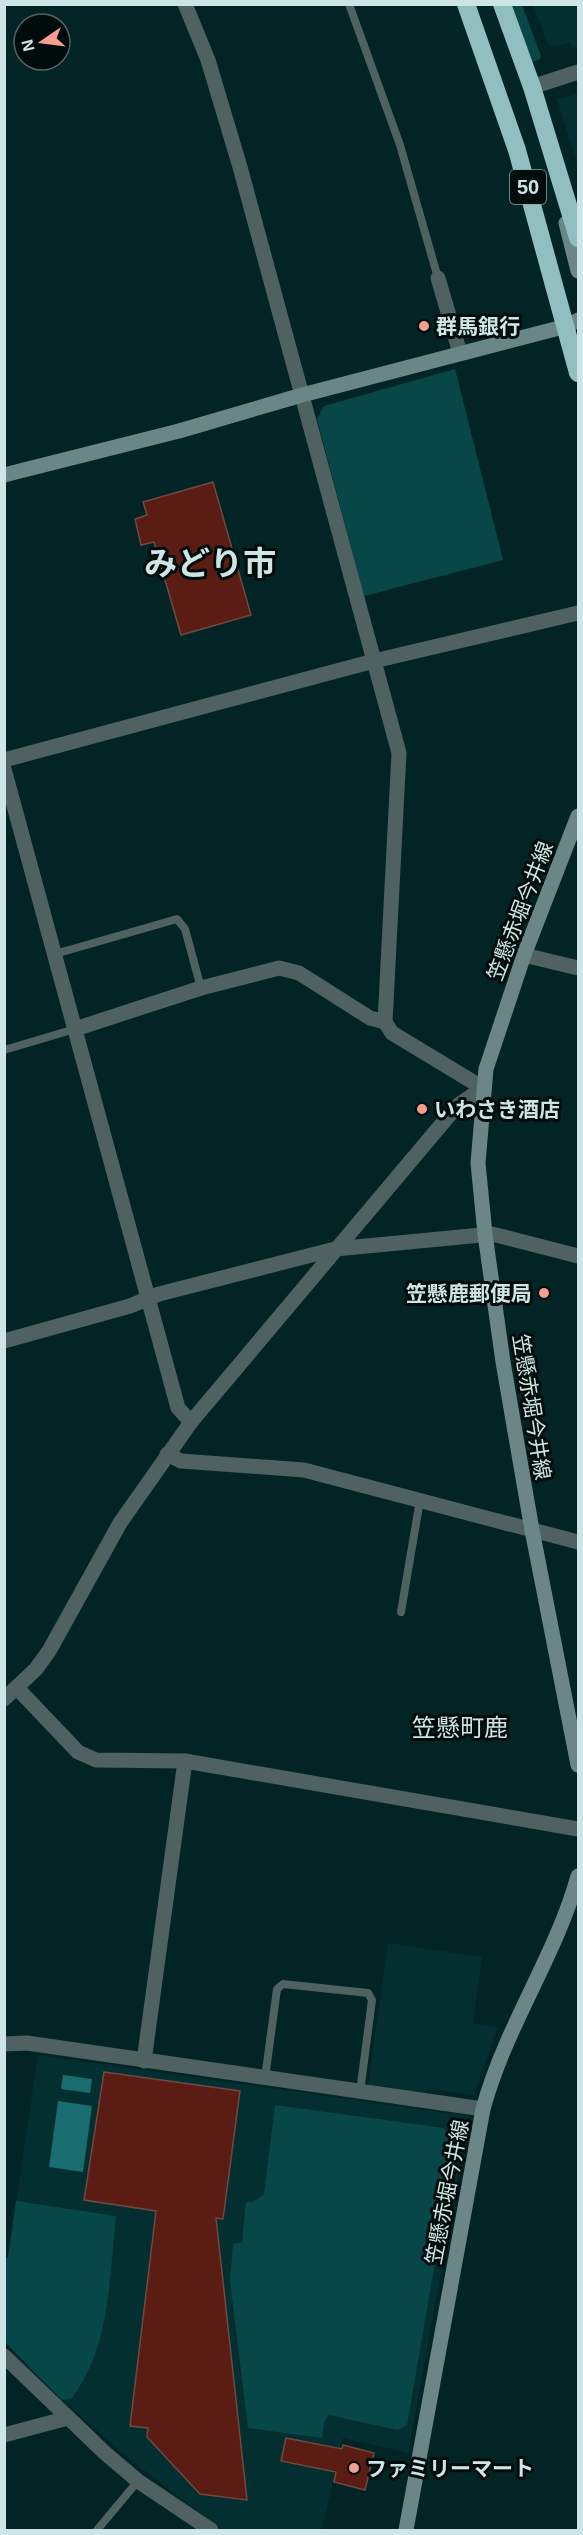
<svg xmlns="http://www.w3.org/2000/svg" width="583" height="2535" font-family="Arial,'Noto Sans JP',sans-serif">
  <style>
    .built { fill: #042f31 }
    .green { fill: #084748 }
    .water { fill: #1a6d6f }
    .building { fill: #5b1c14; stroke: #6d4a44; stroke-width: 1.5 }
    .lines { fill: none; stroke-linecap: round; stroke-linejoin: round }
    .lane { stroke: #4f6161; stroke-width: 8 }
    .street { stroke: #4f6161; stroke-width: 15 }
    .secondary { stroke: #6a8687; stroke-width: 15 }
    .highway { stroke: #91bebf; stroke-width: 18 }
    .poi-dot { fill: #f59d8e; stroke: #000b0c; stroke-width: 2 }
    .labels { text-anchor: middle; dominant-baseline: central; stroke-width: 6; stroke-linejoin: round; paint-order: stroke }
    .shield { fill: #000b0c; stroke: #90a4a4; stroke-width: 1.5 }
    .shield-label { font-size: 20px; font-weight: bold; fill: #cee5e5 }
    .poi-label { font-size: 21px; font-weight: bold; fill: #cee5e5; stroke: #000b0c; text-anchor: start }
    .street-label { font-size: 21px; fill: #cee5e5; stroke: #000b0c }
    .quarter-label { font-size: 24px; fill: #cee5e5; stroke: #000b0c }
    .town-label { font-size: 33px; font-weight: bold; fill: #cee5e5; stroke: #000b0c }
  </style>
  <rect width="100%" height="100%" fill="#022425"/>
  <g class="built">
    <path d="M533,5H578V46L572,48L570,43L549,47Z"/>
    <path d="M578,94V166L557,99Z"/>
    <path d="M388,1943L482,1957L473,2023L498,2027L474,2095L429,2089L424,2093L368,2086Z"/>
    <path d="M38,2055L468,2116L469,2118L408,2453L343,2438L322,2530H222L123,2454L36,2376L5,2342L4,2259L8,2257Z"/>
  </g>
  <g class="green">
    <path d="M512,5H522L541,56L540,59L532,62Z"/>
    <path d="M455,369L503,560L364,596L317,419L324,406Z"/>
    <path d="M275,2105L444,2128L455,2146L407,2425L398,2430L329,2415L324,2422L322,2438L248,2428L230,2281L233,2244L242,2242L246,2202H253L264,2194Z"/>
    <path d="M16,2201L116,2216C109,2277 111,2348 71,2399L62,2400L5,2342V2259L8,2257Z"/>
  </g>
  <g class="water">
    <path d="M63,2075L92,2079L90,2093L61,2089Z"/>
    <path d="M58,2101L92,2106L83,2172L49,2167Z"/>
  </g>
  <g class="building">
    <path d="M213,482L251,615L181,635L154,542L141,545L135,519L147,515L143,502Z"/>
    <path d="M104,2072L240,2091L223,2219L216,2218L247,2500L200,2494L147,2437L148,2428L130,2426L156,2211L84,2200Z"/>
    <path d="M286,2438L342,2449L343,2445L374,2453L365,2490L334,2482L336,2472L281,2461Z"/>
  </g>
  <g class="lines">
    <g class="lane">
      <path d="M349,4L400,145L438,278"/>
      <path d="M55,954L177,919L185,929L201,988"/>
      <path d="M4,1050L75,1029"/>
      <path d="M401,1612L420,1500"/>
      <path d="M265,2078L277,1989L283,1984L368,1993L372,2000L360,2092"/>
      <path d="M97,2530L138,2481"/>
    </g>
    <g class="street">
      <path d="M185,4L208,60L240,167L399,753L385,1022L392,1033L483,1088"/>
      <path d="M532,87L578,72"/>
      <path d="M438,278L460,353"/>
      <path d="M4,760L374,661L578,613"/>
      <path d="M4,769L178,1408L191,1422"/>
      <path d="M524,955L578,968"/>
      <path d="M75,1029L201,988L279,968L299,973L370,1018L385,1022"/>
      <path d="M4,1341L130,1306L159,1294L335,1249L492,1234L578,1256"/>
      <path d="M167,1454L181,1461L304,1470L578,1542"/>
      <path d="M18,1689L78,1752L96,1760L185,1761L578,1829"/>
      <path d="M4,1699L36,1669L49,1651L120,1523L191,1422L457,1106L483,1088"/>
      <path d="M4,2044L27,2043L483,2109"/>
      <path d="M144,2061L185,1761"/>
      <path d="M4,2356L105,2453L138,2481L211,2530"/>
      <path d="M4,2435L68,2418"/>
    </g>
    <g class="secondary">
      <path d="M566,223L578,271"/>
      <path d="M4,475L179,431L302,395L567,326L578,320"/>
      <path d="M578,816L524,955L486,1069L478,1163L485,1234L503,1362L532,1530L578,1765"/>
      <path d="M406,2530L483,2109C506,2025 556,1956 578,1876"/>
    </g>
    <g class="highway">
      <path d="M466,4L517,150L578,373"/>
      <path d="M502,4L532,87L578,238"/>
    </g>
  </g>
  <g class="poi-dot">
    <circle cx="424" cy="326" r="6"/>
    <circle cx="422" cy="1109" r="6"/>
    <circle cx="544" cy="1293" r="6"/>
    <circle cx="354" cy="2468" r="6"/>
  </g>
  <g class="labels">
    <rect class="shield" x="510" y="170" width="36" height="34" rx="4.5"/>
    <g class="shield-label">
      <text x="528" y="187">50</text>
    </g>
    <g class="poi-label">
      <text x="436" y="326">群馬銀行</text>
      <text x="434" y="1109">いわさき酒店</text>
      <text x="532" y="1293" text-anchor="end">笠懸鹿郵便局</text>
      <text x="366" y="2468">ファミリーマート</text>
    </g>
    <g class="street-label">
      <text transform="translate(520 911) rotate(-69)">笠懸赤堀今井線</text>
      <text transform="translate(532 1407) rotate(81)">笠懸赤堀今井線</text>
      <text transform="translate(447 2192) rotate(-79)">笠懸赤堀今井線</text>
    </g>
    <g class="quarter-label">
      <text x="460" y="1727">笠懸町鹿</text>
    </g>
    <g class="town-label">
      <text x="210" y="563">みどり市</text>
    </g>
  </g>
  <rect width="583" height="2535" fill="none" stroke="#cee5e5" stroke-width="12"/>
  <g transform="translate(42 42) rotate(256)"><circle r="28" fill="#000b0c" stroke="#526263" stroke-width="1.5"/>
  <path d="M0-4.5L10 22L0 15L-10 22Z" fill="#f59d8e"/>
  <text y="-9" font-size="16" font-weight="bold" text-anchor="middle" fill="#cee5e5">N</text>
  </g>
</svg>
